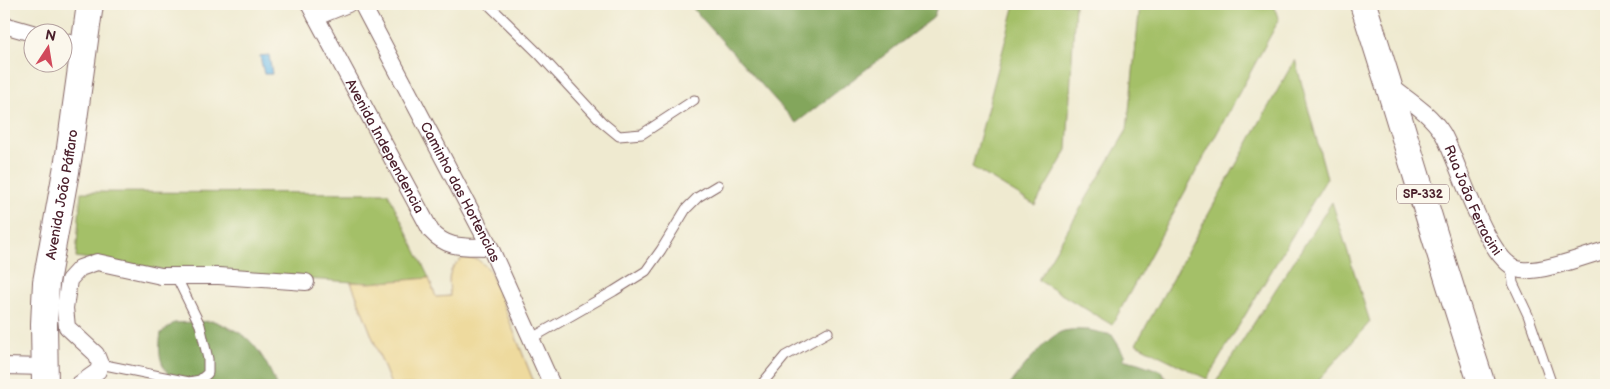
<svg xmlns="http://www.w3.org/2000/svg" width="1610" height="389" font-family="'Balsamiq Sans',sans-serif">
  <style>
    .green { fill: #a4c067; stroke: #777049 }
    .forest { fill: #83a65c; stroke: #666244 }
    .sand { fill: #eeda9e; stroke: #9c7c64 }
    .water { fill: #70bdea; stroke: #5d6e8a }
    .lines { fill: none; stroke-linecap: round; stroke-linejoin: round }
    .service-casing { stroke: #846665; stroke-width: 11 }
    .minor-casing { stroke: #846665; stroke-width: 18 }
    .primary-casing { stroke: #846665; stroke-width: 28 }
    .service { stroke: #fff; stroke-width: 9 }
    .minor { stroke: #fff; stroke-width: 16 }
    .primary { stroke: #fff; stroke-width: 26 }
    .labels { text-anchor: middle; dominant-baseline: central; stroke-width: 5; stroke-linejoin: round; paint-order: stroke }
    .shield { fill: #fbf7ec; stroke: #7f6065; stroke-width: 1 }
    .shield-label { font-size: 12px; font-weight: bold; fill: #4a1f2b }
    .street-label { font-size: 14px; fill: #4a1f2b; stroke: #fbf7ec }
  </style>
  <rect width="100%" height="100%" fill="#fbf7ec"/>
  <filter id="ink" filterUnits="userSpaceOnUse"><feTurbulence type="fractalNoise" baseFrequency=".02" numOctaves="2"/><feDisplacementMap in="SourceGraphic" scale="10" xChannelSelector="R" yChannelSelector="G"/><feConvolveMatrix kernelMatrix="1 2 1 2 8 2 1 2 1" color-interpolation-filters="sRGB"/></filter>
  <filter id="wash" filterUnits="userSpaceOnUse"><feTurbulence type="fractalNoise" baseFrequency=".0096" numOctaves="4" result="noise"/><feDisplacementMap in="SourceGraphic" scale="20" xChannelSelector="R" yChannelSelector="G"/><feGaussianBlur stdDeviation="1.12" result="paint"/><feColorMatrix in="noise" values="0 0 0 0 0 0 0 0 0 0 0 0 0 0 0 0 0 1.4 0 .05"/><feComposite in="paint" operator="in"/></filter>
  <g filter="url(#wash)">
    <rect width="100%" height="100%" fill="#efead0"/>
    <g class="green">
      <path d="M1015,4H1075L1067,150L1035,205L972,167Z"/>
      <path d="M1140,4H1273L1279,20L1112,325L1038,280L1127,130Z"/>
      <path d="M1295,59L1327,178L1207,379L1136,344Z"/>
      <path d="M81,192L388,193L429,278L369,283L165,270L76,257Z"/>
      <path d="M1332,202L1370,322L1314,385H1214Z"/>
    </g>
    <g class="forest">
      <path d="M689,4H938L933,18L796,123Z"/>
      <path d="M214,321C223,325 234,329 243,335C257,344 271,370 276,385H177C161,366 157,358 161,333L174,323Z"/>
      <path d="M1088,330L1112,335L1125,356L1122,359L1138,363L1161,371L1170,385H1010C1019,372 1049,334 1064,331C1072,329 1080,330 1088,330Z"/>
    </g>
    <path class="sand" d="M463,258L477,259L489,269L535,385H391L351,282L369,283L429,278L436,297L450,296C449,277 446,271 463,258Z"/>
    <path class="water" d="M269,55L272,74H264L260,56Z"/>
  </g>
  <g filter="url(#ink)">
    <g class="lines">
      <g class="service-casing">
        <g id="service">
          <path d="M488,4L539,54L602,122L619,136L642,134L694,100"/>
          <path d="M1511,266L1513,283L1528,315L1552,385"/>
          <path d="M532,338L614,291L646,271L661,250L686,209L698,197L718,185"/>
          <path d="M100,364L189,382L200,380L208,373V359L200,325L176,276"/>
          <path d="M761,385L785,356L828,332"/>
        </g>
      </g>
      <g class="minor-casing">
        <g id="minor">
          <path id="s1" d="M309,4L431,231C448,250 466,246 490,247"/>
          <path id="s2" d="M362,4L490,247L552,385"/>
          <path d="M316,17L348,4"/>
          <path d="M4,25L32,33"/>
          <path d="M62,41L85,47"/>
          <path id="s3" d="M1389,85C1408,100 1430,113 1443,134C1459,162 1487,265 1521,270C1541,273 1585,256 1606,250"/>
          <path d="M4,366L45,367"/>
          <path d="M78,385L98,371L100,364L96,354L67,327L65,308L69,280L80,268L97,262L161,276H219L306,282"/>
        </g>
      </g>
      <g class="primary-casing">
        <g id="primary">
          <path d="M1363,4C1404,130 1440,259 1482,385"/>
          <path id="s4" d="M45,385L44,324L46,282L69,155L90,4"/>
        </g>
      </g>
      <use href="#service" class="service"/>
      <use href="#minor" class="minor"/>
      <use href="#primary" class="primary"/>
    </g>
  </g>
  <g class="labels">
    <rect class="shield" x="1397" y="184.5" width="52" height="19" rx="4"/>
    <g class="shield-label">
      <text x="1423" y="194">SP-332</text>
    </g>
    <g class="street-label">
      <text stroke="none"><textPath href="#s1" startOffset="161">Avenida Independencia</textPath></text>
      <text stroke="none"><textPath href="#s2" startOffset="212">Caminho das Hortencias</textPath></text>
      <text stroke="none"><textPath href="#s4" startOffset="192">Avenida João Páffaro</textPath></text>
      <text stroke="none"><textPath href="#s3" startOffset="146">Rua João Ferracini</textPath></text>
    </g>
  </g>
  <rect width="1610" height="389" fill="none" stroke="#fbf7ec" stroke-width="20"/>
  <g transform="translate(48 48) rotate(12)"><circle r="24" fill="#fbf7ec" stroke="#b4a19f"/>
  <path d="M0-4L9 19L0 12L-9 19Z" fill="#d1495b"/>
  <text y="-8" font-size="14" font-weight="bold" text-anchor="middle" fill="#4a1f2b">N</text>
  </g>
</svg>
